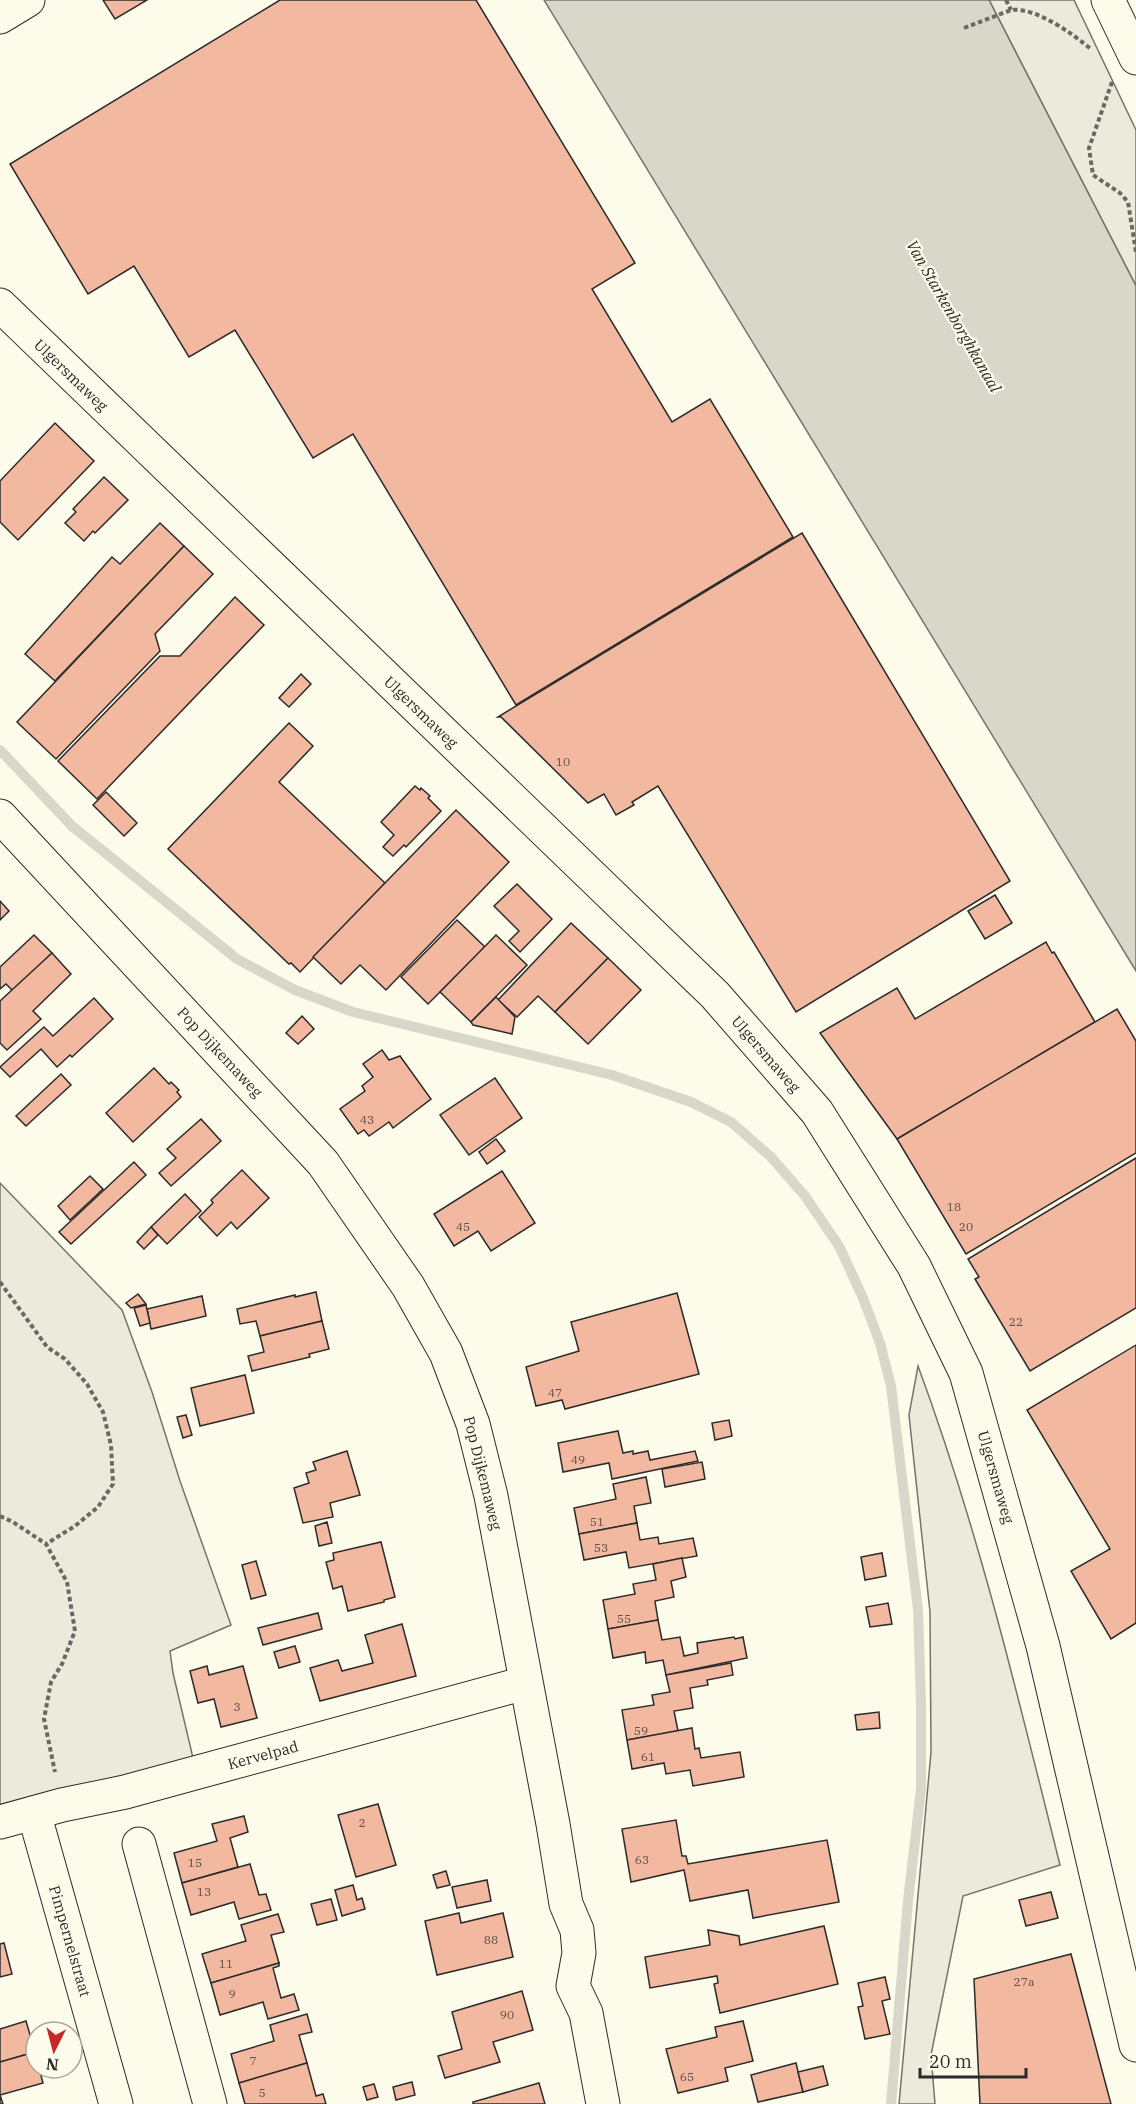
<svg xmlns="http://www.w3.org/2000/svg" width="1136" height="2104" font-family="'IBM Plex Serif',serif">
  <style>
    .green { fill: #ecebdb; stroke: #74746e; stroke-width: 1.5 }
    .water { fill: #d8d7c9; stroke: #74746e; stroke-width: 1.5 }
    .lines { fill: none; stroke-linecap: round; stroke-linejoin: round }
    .stream { stroke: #d8d7c9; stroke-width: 10 }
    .building { fill: #f2b8a0; stroke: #2b2b2b; stroke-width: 1.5 }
    .minor-casing { stroke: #2b2b2b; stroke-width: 35 }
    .path { stroke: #6a6964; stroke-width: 4; stroke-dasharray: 4.5 3; stroke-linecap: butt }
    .minor { stroke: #fdfbea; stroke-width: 33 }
    .labels { text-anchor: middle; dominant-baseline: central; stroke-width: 4.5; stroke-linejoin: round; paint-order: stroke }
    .number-label { font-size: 12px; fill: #5d4e48 }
    .street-label { font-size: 15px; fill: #2b2b2b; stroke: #fdfbea }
    .water-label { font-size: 16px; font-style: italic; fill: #2b2b2b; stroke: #fdfbea }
  </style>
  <rect width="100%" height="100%" fill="#fdfbea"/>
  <g class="green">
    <path d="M989,0H1074L1136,130V286Z"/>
    <path d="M0,1183L122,1310L152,1392L180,1481L231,1625L170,1651L173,1673L193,1758L0,1810Z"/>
    <path d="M918,1366C978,1528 1018,1697 1060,1865L963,1896L931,2055L935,2104H899L931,1752L930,1612L909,1415Z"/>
  </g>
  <path class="water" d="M544,0H989L1136,286V971Z"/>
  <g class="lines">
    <path class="stream" d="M0,750L72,826L237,959L295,990L353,1012L612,1075L691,1102L731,1122L771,1157L805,1196L839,1246L863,1298L880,1343L891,1386L918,1610L921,1704V1789L908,1901L891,2104"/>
  </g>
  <g class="building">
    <path d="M103,0H147L115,19Z"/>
    <path d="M280,0H476L635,263L592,289L672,422L710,399L793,537L516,705L353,434L313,458L235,330L189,357L134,266L88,294L10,164Z"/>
    <path d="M55,423L94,461L18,540L0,522V481Z"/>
    <path d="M104,477L128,500L95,533L93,531L84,541L65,523L76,512L73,509Z"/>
    <path d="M160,523L184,546L55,681L25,654L112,557L120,564Z"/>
    <path d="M802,533L1010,881L796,1012L658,786L632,802L634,805L616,815L604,794L588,803L501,717H498Z"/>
    <path d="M184,546L213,574L155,634L160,651L56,759L17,722Z"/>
    <path d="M235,597L264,625L97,799L58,761L160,656H180Z"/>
    <path d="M301,674L311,684L289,707L279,698Z"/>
    <path d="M289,723L313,746L279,782L385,883L300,972L291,963L289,964L168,849Z"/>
    <path d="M415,786L420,790L421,788L430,796L428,798L441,811L406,847L404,845L393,856L383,847L394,835L381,822Z"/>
    <path d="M106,792L137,823L124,836L93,805Z"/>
    <path d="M456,810L509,862L386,990L360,965L341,984L313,957Z"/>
    <path d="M517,884L552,919L520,952L509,941L519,931L494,906Z"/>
    <path d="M995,895L1012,923L985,939L968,911Z"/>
    <path d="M0,901L9,911L0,920Z"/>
    <path d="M457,920L485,947L428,1004L401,977Z"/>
    <path d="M571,923L608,958L555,1012L538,996L517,1017L498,1000Z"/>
    <path d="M34,935L52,953L13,991L6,984L0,989V967Z"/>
    <path d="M496,935L527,965L471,1022L440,992Z"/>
    <path d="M1046,942L1052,953L1054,952L1095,1022L897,1139L820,1033L897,988L915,1019Z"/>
    <path d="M52,953L71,974L33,1011L41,1019L7,1050L0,1043V1001Z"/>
    <path d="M608,958L641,990L588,1044L555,1012Z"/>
    <path d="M496,997L515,1017L512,1034L473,1025L471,1022Z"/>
    <path d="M94,998L113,1019L72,1057L70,1055L57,1067L41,1049L10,1077L0,1067L44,1027L53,1036Z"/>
    <path d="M1117,1009L1136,1041V1153L966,1254L897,1139Z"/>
    <path d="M302,1016L314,1029L298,1044L286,1033Z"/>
    <path d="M382,1050L389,1060L400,1056L431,1099L393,1128L389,1122L369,1136L364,1130L358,1134L340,1109L365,1091L362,1086L373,1077L363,1064Z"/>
    <path d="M154,1068L169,1084L171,1082L179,1090L177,1092L181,1097L133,1142L106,1113Z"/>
    <path d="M61,1074L71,1085L26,1126L16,1116Z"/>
    <path d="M495,1078L522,1118L469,1155L440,1115Z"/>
    <path d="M201,1119L221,1141L171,1186L159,1173L176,1158L167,1149Z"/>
    <path d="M496,1139L505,1151L487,1164L479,1152Z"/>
    <path d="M1136,1158V1308L1030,1371L975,1279L979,1277L968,1259Z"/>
    <path d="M134,1162L146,1175L71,1244L59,1232Z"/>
    <path d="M242,1170L269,1198L237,1229L231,1222L217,1236L199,1217L213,1203L211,1200Z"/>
    <path d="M502,1171L535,1223L491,1251L478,1231L454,1246L434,1214Z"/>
    <path d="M90,1176L103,1189L70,1220L58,1206Z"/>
    <path d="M185,1194L201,1211L167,1244L151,1227Z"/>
    <path d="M151,1227L158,1235L144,1249L137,1242Z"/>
    <path d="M316,1292L322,1321L260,1336L256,1321L240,1324L237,1309L295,1295V1297Z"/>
    <path d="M677,1293L699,1374L565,1409L562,1400L536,1406L526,1367L579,1351L571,1322Z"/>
    <path d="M138,1294L146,1304L131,1308L126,1303Z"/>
    <path d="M202,1296L206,1316L151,1329L147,1309Z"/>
    <path d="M146,1305L150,1323L140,1326L134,1308Z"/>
    <path d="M322,1321L329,1349L309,1354L310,1357L252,1371L248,1356L264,1352L260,1336Z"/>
    <path d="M1136,1345V1623L1111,1639L1071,1571L1110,1549L1027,1410Z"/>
    <path d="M245,1375L254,1413L200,1426L191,1388Z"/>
    <path d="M186,1415L192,1435L183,1438L177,1417Z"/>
    <path d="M729,1420L732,1436L715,1440L712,1423Z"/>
    <path d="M618,1431L623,1453L633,1451V1454L648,1451L650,1460L695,1451L698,1461L612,1479L609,1463L563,1472L558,1443Z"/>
    <path d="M347,1451L360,1495L330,1503L333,1517L303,1523L294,1488L309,1483L306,1473L316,1470L313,1462Z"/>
    <path d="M702,1462L705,1479L665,1487L662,1469Z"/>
    <path d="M646,1477L651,1503L634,1506L637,1523L579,1534L574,1508L616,1499L613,1484Z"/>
    <path d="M327,1522L332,1543L319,1546L315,1526Z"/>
    <path d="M637,1523L640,1540L658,1537L659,1544L693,1538L697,1556L629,1568L626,1552L584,1560L579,1534Z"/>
    <path d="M381,1542L395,1597L384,1600V1602L348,1611L342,1586L333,1589L326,1562L334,1560L333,1553Z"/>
    <path d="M882,1553L886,1576L865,1580L861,1557Z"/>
    <path d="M682,1558L686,1577L671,1581L674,1597L655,1601L658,1620L608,1629L603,1600L635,1594L633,1584L656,1580L653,1564Z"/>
    <path d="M256,1561L266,1595L251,1599L242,1565Z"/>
    <path d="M888,1603L892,1624L870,1627L866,1607Z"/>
    <path d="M318,1613L322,1629L263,1645L258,1628Z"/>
    <path d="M658,1620L662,1640L680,1637L684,1656L698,1653L697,1643L734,1637L735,1639L743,1637L747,1658L666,1675L663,1660L646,1663L645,1652L613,1658L608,1629Z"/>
    <path d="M402,1624L416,1676L320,1701L310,1668L338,1660L342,1671L373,1663L365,1635Z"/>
    <path d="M295,1646L300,1662L279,1668L274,1652Z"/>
    <path d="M731,1663L733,1675L707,1680L708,1685L690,1688L693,1708L674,1711L678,1731L627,1740L622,1710L654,1705L652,1695L670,1692L666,1675Z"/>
    <path d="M207,1666L209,1675L243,1666L257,1718L221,1727L214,1699L198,1703L190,1671Z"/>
    <path d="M879,1712L880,1728L857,1730L855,1715Z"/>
    <path d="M692,1728L695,1749L699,1748L701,1758L740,1752L744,1777L693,1786L690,1770L666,1774L664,1763L632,1769L627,1740Z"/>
    <path d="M378,1804L396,1865L356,1877L338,1815Z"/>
    <path d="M244,1816L248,1832L230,1838L238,1867L182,1883L174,1853L217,1841L212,1824Z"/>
    <path d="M676,1820L682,1856H686L688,1864L827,1840L839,1902L753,1918L748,1890L690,1901L684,1870L631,1882L622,1829Z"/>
    <path d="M250,1864L259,1895L266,1894L271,1910L239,1919L234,1902L191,1915L182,1883Z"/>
    <path d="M446,1871L450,1885L437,1888L433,1875Z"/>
    <path d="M487,1880L491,1901L457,1908L452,1887Z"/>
    <path d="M353,1885L357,1900L362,1898L365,1909L342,1916L335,1890Z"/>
    <path d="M1051,1892L1058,1918L1026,1926L1019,1900Z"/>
    <path d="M331,1899L337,1920L317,1925L311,1904Z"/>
    <path d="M459,1913L461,1923L503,1913L513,1957L437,1975L425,1921Z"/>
    <path d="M278,1914L284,1932L271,1935L279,1963L211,1983L202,1954L246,1941L241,1925Z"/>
    <path d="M824,1926L838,1984L720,2013L714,1984L718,1983L717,1976L650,1988L645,1957L710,1945L708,1930L739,1936L740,1945Z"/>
    <path d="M4,1943L12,1974L0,1977V1944Z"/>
    <path d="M1071,1954L1111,2104H980L974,1979Z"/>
    <path d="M279,1963V1966L273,1968L281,1998L294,1994L299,2010L268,2019L263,2002L220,2015L211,1983Z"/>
    <path d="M885,1977L890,1999L882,2001L890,2034L865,2039L858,2007L863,2006L858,1983Z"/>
    <path d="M522,1991L533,2030L493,2042L500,2062L445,2078L438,2056L462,2049L452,2012Z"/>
    <path d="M307,2014L312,2032L299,2035L307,2063L239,2083L231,2054L274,2041L270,2025Z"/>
    <path d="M26,2021L35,2052L0,2062V2029Z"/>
    <path d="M743,2021L753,2061L725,2068L728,2081L678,2093L666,2049L717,2037L715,2027Z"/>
    <path d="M35,2052L36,2068H39L43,2083L0,2095L3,2104H0V2062Z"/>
    <path d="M307,2063L316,2096L323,2094L326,2104H245L239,2083Z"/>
    <path d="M796,2063L803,2092L758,2102L751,2075Z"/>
    <path d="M823,2066L828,2085L803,2092L798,2072Z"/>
    <path d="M412,2082L415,2095L396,2100L393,2087Z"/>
    <path d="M539,2083L545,2104H473V2102Z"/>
    <path d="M374,2084L378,2097L367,2100L363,2087Z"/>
  </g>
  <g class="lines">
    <g class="minor-casing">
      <g id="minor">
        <path d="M1108,0L1136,58"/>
        <path d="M0,17L28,0"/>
        <path d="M0,305L715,995L817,1112L914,1266L966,1373L1043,1646L1136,2045"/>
        <path d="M0,816L323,1163L408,1286L446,1353L473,1424L491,1496L553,1824L566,1904L577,1930L579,1953L573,1986L586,2013L603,2104"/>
        <path d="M34,1813L116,2104"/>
        <path d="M0,1822L62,1805L125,1792L525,1683"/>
        <path d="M139,1844L210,2104"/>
      </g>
    </g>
    <g class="path">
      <path d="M1006,0L1011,10"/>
      <path d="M964,28L1011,10C1036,7 1073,34 1092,50"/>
      <path d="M1112,82L1089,148L1093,175L1120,193L1128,202L1136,252"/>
      <path d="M0,1282L47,1347L65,1359L87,1384L103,1412L111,1445L113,1484L98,1507L75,1526L46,1544"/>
      <path d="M0,1516L13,1522L46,1544L67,1582L75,1631L62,1664L51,1682L44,1719L55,1772"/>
    </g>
    <use href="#minor" class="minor"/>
  </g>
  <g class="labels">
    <g class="number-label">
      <text x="563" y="761">10</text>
      <text x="367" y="1119">43</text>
      <text x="954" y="1206">18</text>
      <text x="463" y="1226">45</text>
      <text x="966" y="1226">20</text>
      <text x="1016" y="1321">22</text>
      <text x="555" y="1392">47</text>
      <text x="578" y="1459">49</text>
      <text x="597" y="1521">51</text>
      <text x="601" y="1547">53</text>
      <text x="624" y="1618">55</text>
      <text x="237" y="1706">3</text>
      <text x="641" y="1730">59</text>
      <text x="648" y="1756">61</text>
      <text x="362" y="1822">2</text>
      <text x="642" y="1859">63</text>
      <text x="195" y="1862">15</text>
      <text x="204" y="1891">13</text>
      <text x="491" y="1939">88</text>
      <text x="226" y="1963">11</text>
      <text x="1024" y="1981">27a</text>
      <text x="232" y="1993">9</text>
      <text x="507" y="2014">90</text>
      <text x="253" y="2060">7</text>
      <text x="687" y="2076">65</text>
      <text x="262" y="2092">5</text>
    </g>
    <g class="street-label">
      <text transform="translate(71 375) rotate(44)">Ulgersmaweg</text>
      <text transform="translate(421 712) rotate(44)">Ulgersmaweg</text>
      <text transform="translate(220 1052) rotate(47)">Pop Dijkemaweg</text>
      <text transform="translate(766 1054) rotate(49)">Ulgersmaweg</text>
      <text transform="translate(483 1473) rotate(76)">Pop Dijkemaweg</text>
      <text transform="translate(996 1477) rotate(74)">Ulgersmaweg</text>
      <text transform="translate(263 1755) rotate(-15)">Kervelpad</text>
      <text transform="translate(70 1941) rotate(74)">Pimpernelstraat</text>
    </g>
    <g class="water-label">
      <text transform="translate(954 316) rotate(60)">Van Starkenborghkanaal</text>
    </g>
  </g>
  <g transform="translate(54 2050) rotate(186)"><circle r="28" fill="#fdfbea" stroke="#a9a89e" stroke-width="1.5"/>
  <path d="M0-4.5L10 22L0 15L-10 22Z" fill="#c62828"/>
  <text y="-9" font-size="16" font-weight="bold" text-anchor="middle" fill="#2b2b2b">N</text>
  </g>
  <path d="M920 2068v9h106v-9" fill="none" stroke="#2b2b2b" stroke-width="3"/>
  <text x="929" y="2068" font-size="18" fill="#2b2b2b" stroke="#fdfbea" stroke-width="4.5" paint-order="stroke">20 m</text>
</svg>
